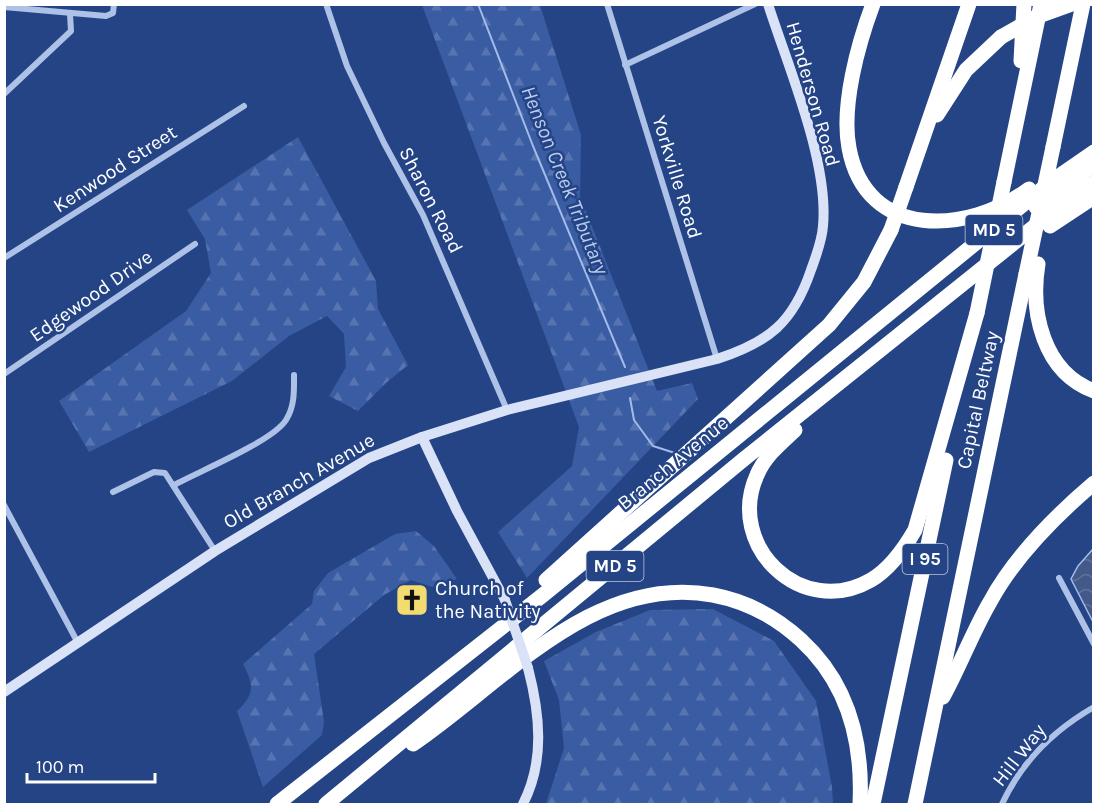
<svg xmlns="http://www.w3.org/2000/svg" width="1098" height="809" font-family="Karla,sans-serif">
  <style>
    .forest { fill: url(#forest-firs) }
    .water { fill: url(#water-waves); stroke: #a3bbe9; stroke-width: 1.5 }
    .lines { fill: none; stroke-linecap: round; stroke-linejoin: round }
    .stream { stroke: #a3bbe9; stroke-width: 2 }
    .street { stroke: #aec2e8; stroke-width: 6 }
    .secondary { stroke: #d9e2f7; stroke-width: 10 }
    .highway { stroke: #fff; stroke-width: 15 }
    .secondary-bridge { stroke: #d9e2f7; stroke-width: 10 }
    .highway-bridge { stroke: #fff; stroke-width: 15 }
    .labels { text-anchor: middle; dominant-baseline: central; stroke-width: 5; stroke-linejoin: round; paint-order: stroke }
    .shield { fill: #244485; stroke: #bdc7da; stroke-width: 1.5 }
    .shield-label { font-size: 18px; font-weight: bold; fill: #fff }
    .street-label { font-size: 20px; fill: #fff; stroke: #244485 }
    .poi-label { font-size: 20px; fill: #fff; stroke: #244485; text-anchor: start }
    .water-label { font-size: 21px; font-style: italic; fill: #baccf0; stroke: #244485 }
  </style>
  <defs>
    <pattern id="forest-firs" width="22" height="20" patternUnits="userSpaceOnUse" patternTransform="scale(1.5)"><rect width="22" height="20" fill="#395ca2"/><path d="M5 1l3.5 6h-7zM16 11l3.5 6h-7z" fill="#5774b0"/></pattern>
    <pattern id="water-waves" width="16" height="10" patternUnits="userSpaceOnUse" patternTransform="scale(1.5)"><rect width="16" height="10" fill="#435989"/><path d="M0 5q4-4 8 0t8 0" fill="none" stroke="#5f729b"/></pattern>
  </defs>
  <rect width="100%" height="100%" fill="#244485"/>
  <g class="forest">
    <path d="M422,5H540L581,135L580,196L657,391L692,383L698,399L527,578L498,532L572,466L579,427Z"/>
    <path d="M298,137L376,281L378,309L408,365L386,383L358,411L329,396L346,367L344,334L327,316L289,336L232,381L89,452L59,401L186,311L211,273L205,239L187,210Z"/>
    <path d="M416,531L434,546L457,579L432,587L411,580L384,595L314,654L324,722L322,735L263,787L237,711C255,694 254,685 243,664L312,604L314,591L328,573L395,534Z"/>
    <path d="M713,609L774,641L816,701L832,787L833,804H546L564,748L559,700L544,661L596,632L650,610Z"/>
  </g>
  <path class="water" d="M1093,549V622L1071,579L1078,566Z"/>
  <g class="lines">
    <g class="stream">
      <path d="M478,4L533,146L625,367"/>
      <path d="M630,398L634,420L653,446L675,453"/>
    </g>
    <g class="street">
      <path d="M326,4L347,66L384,143L423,215L507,410"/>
      <path d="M607,4L717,359"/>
      <path d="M4,7L106,16L113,13L114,4"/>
      <path d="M625,65L755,4"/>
      <path d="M4,94L71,31L70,14"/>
      <path d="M4,258L244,106"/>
      <path d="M4,374L195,244"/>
      <path d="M174,485C200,471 273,441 286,420C295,406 294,390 294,375"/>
      <path d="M113,492L154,472L165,473L215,551"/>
      <path d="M4,505L78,643"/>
      <path d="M1059,578L1094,644"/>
      <path d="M1002,804C1021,763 1054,730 1094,707"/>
    </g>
    <g class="secondary">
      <path d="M422,437L457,511L505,600"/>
      <path d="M4,692L215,551L369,458L422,437L507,410L717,359C769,342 793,323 811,270C816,256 822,241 823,226C829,161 788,67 768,4"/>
      <path d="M523,804C545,761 540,714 528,668"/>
    </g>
    <g class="highway">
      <path d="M873,4C858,44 841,106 849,148C866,241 969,234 1029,189"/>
      <path d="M1021,61L1024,4"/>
      <path d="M937,115L966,70L1001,37"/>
      <path d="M1053,147L1083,4"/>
      <path d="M1004,182L1041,4"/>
      <path d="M906,187L969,4"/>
      <path d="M1036,207L1094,165"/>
      <path d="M1050,226L1094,197"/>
      <path d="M1038,264C1030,312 1043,372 1094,391"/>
      <path d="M795,430C780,444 765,456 757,475C725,546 802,620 871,580C890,569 904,549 915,530L977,313"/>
      <path d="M546,580L829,325L864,282L891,230"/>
      <path d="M943,697C960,666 972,633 990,602C1015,556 1054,517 1094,483"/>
      <path d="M413,744C503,683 593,573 713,595C745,601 776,617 801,640C848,683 863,742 860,804"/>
      <path d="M277,804L543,595L1052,181L1094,152"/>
      <path d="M326,804L744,459L1065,202L1094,183"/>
      <path d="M873,804L946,460"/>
      <path d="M915,804L1026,274"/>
    </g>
    <path class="secondary-bridge" d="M505,600L528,668"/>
    <g class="highway-bridge">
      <path d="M1001,37L1036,17L1072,4"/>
      <path d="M891,230L906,187"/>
      <path d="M1026,274L1053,147"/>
      <path d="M977,313L1004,182"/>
    </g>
  </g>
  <defs>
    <g id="church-square" transform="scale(1.725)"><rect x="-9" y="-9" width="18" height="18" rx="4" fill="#f2dc72" stroke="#244485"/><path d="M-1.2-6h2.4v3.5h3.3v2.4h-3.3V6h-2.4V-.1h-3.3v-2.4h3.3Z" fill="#111"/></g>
  </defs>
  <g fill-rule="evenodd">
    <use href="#church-square" x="412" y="600"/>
  </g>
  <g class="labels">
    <g class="shield">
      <rect x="965.5" y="215" width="57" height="30" rx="4.5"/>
      <rect x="902.5" y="544" width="45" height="30" rx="4.5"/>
      <rect x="586.5" y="551" width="57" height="30" rx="4.5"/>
    </g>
    <g class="shield-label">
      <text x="994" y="230">MD 5</text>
      <text x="925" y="559">I 95</text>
      <text x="615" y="566">MD 5</text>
    </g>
    <g class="street-label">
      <text transform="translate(813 94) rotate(74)">Henderson Road</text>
      <text transform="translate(115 169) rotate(-33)">Kenwood Street</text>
      <text transform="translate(677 177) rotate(73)">Yorkville Road</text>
      <text transform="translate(431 200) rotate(63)">Sharon Road</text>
      <text transform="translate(91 296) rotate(-35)">Edgewood Drive</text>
      <text transform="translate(978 400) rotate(-78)">Capital Beltway</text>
      <text transform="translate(673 463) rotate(-39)">Branch Avenue</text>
      <text transform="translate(299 481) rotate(-30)">Old Branch Avenue</text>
      <text transform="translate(1019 755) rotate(-52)">Hill Way</text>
    </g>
    <g class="poi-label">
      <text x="435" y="588">Church of<tspan x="435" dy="23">the Nativity</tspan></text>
    </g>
    <g class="water-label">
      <text transform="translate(565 180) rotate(68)">Henson Creek Tributary</text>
    </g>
  </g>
  <rect width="1098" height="809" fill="none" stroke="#ffffff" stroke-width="12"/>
  <path d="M27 773v9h128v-9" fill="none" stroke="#ffffff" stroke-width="3"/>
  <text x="36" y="773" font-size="18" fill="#ffffff" stroke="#244485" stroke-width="4.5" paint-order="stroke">100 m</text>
</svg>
